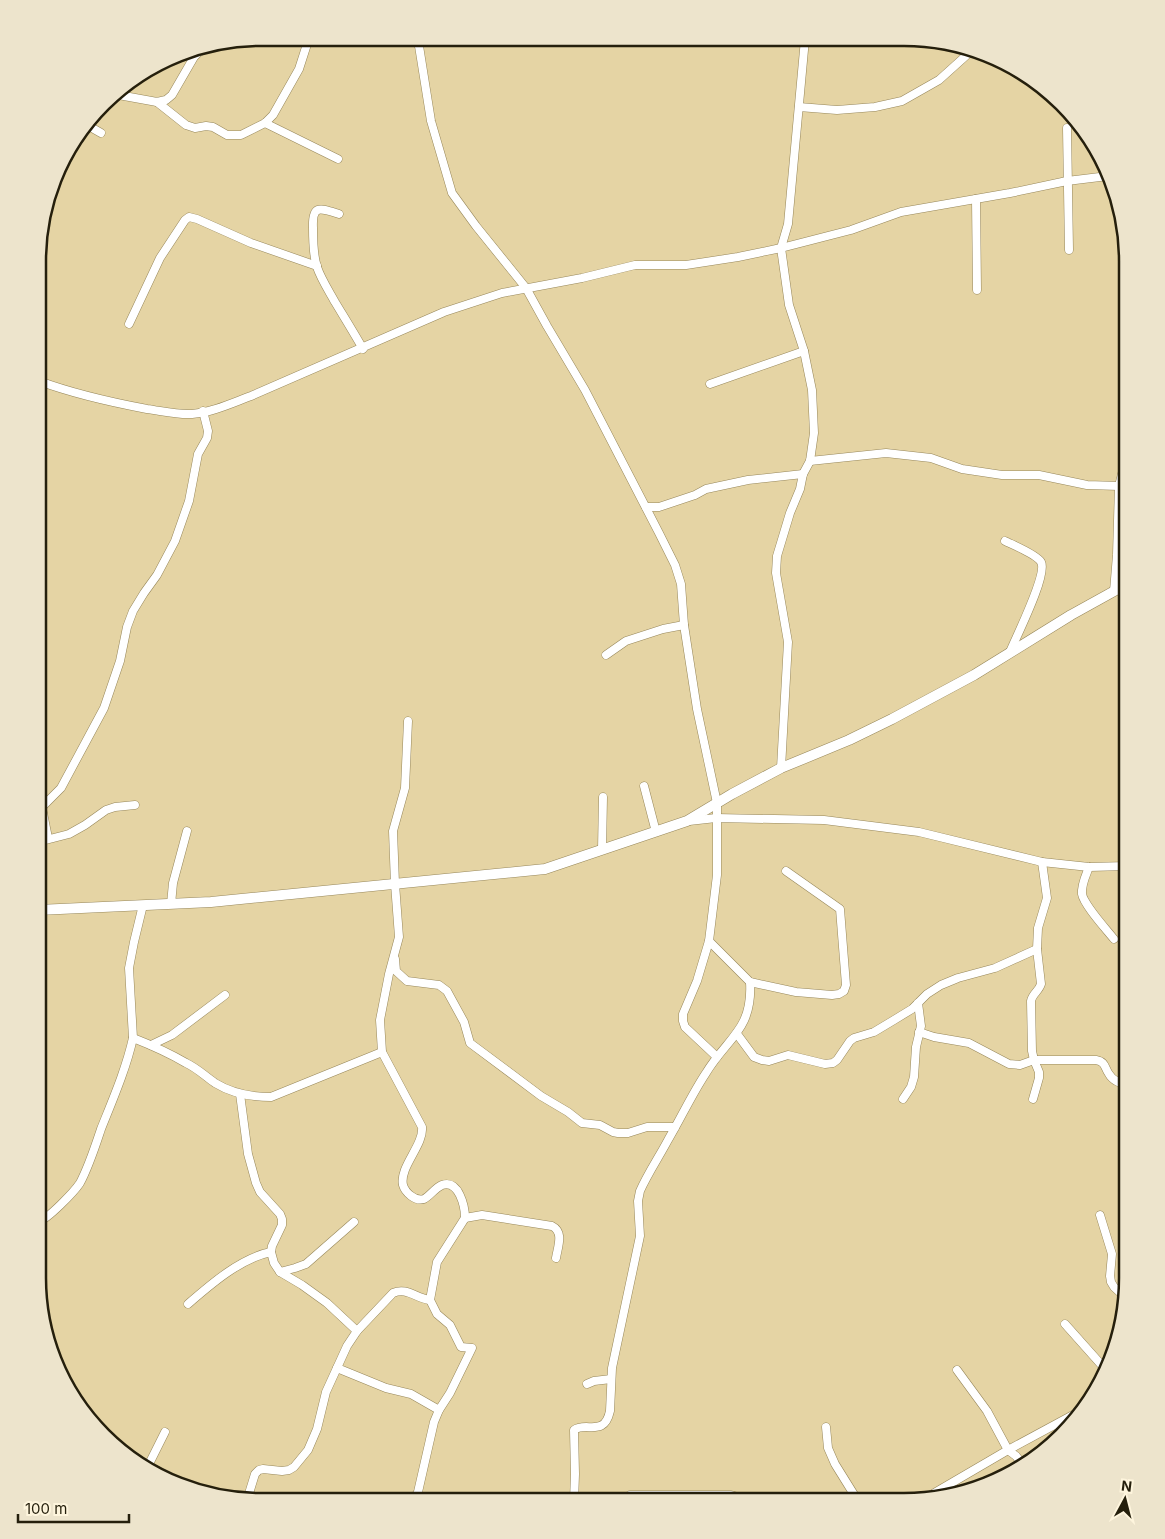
<svg xmlns="http://www.w3.org/2000/svg" width="1165" height="1539" font-family="Inter,sans-serif">
  <style>
    .lines { fill: none; stroke-linecap: round; stroke-linejoin: round }
    .minor-casing { stroke: #97875a; stroke-width: 9 }
    .major-casing { stroke: #97875a; stroke-width: 11 }
    .minor { stroke: #fff; stroke-width: 8 }
    .major { stroke: #fff; stroke-width: 10 }
    .rim { fill: none; stroke: #251f0c; stroke-width: 2.5 }
  </style>
  <rect width="100%" height="100%" fill="#e5d4a4"/>
  <g class="lines">
    <g class="minor-casing">
      <g id="minor">
        <path d="M413,38L419,46L431,121L452,193L476,226L526,288L547,326L585,390L659,533L675,565L681,584L684,625L697,709L717,803V875L709,941L697,981L683,1014V1021L685,1027L717,1057"/>
        <path d="M113,94L157,102L166,100L172,95L194,57L199,52L215,45"/>
        <path d="M157,102L186,125L195,128L206,126L213,127L227,135H241L265,123L273,115L299,69L309,38"/>
        <path d="M799,107L837,110L875,107L902,101L939,80L969,53"/>
        <path d="M265,123L338,159"/>
        <path d="M87,125L101,133"/>
        <path d="M1067,128L1069,250"/>
        <path d="M976,199L977,290"/>
        <path d="M339,214C320,208 312,204 313,228C313,241 313,255 317,267C321,279 329,291 335,302C344,317 354,333 363,349"/>
        <path d="M129,324L160,258L185,220L189,217L197,219L251,243L317,266"/>
        <path d="M39,381C74,394 110,402 147,409C162,411 177,415 192,414C213,412 232,403 251,396L444,312L502,293L582,278L635,265H686L738,257L781,248L851,230L901,212L1010,193L1067,181L1108,176"/>
        <path d="M710,384L804,351"/>
        <path d="M1126,411L1127,441"/>
        <path d="M810,461L886,453L931,458L962,469L1002,475H1039L1087,485L1119,486"/>
        <path d="M646,507H659L695,495L706,489L748,480L803,474"/>
        <path d="M1005,541C1013,545 1036,554 1041,562C1048,574 1016,637 1010,652"/>
        <path d="M1114,591L1117,555L1119,486L1127,454"/>
        <path d="M606,655L626,641L663,629L684,625"/>
        <path d="M408,721L405,788L393,831L395,884L399,937L389,974L380,1020L382,1052L422,1127C424,1145 399,1167 403,1185C405,1192 415,1202 424,1199C430,1196 435,1188 442,1185C459,1179 465,1207 465,1218L437,1262L430,1300L437,1314L450,1325L461,1347L472,1348L450,1393L439,1410L434,1422L418,1492L413,1500"/>
        <path d="M781,768L788,642L776,573L777,556L790,513L800,489L803,474L810,461L814,433L812,390L804,351L789,305L781,248L788,224L805,39"/>
        <path d="M644,786L656,832"/>
        <path d="M38,788L48,838"/>
        <path d="M42,807L61,788L104,708L120,661L127,627L133,611L144,593L157,575L175,541L189,501L198,454L207,438L208,431L203,411"/>
        <path d="M689,821L716,818L824,820L919,832L1042,862L1089,867L1127,866"/>
        <path d="M38,842L69,834L85,825L106,810L115,807L135,805"/>
        <path d="M602,850L603,797"/>
        <path d="M1089,867C1086,875 1081,885 1082,894C1084,905 1106,929 1114,939"/>
        <path d="M171,904L173,883L187,831"/>
        <path d="M709,941L750,982L796,992L832,995L839,994L844,991L846,985L840,909L786,871"/>
        <path d="M395,959L396,971L407,981L439,985L447,991L464,1022L470,1043L541,1096L568,1112L582,1123L600,1125L613,1132L618,1133H628L647,1127H675"/>
        <path d="M919,1032L934,1037L969,1043L1009,1064L1020,1065L1034,1060H1096C1106,1062 1104,1067 1109,1074C1113,1081 1120,1083 1127,1085"/>
        <path d="M737,1034L754,1057L762,1060L769,1061L788,1055L825,1064L833,1063L837,1060L850,1041L854,1038L874,1032L894,1020L912,1009L927,994L941,985L958,978L995,968L1037,949"/>
        <path d="M133,1038C151,1045 169,1053 186,1063C197,1068 205,1076 215,1083C233,1094 251,1097 271,1097L382,1052"/>
        <path d="M151,1045L172,1035L225,995"/>
        <path d="M240,1094L248,1154L256,1183L260,1192L280,1214L282,1219V1225L272,1246L271,1252L274,1263L280,1272L302,1285L327,1303L357,1331"/>
        <path d="M903,1099L911,1087L914,1077L916,1047L921,1026L918,1003"/>
        <path d="M1033,1099L1039,1078V1072L1034,1060L1032,1051L1031,1001C1032,994 1039,991 1041,984L1037,949L1038,928L1047,898L1042,862"/>
        <path d="M1100,1215L1112,1254L1110,1276L1111,1282L1114,1287L1126,1298"/>
        <path d="M465,1218L482,1215L552,1226C564,1232 558,1246 556,1258"/>
        <path d="M38,1222C48,1219 74,1192 80,1183C89,1166 95,1147 101,1129C113,1099 126,1069 133,1038L129,968L134,942L143,905"/>
        <path d="M280,1272L295,1268L306,1264L354,1222"/>
        <path d="M188,1304C211,1284 241,1258 271,1252"/>
        <path d="M1065,1324L1106,1370"/>
        <path d="M337,1368L386,1388L411,1394L439,1410"/>
        <path d="M957,1370L987,1411L1008,1450L1016,1456L1023,1465"/>
        <path d="M587,1384L594,1381L611,1379"/>
        <path d="M826,1427L828,1448L835,1464L858,1501"/>
        <path d="M147,1468L165,1432"/>
        <path d="M630,1495H731L738,1497L740,1501"/>
        <path d="M931,1495L1008,1450L1084,1409"/>
        <path d="M247,1500L255,1474L259,1470L263,1469L282,1471L289,1470L294,1467L308,1450L317,1429L326,1392L347,1346L357,1331L393,1293C407,1287 415,1298 430,1300"/>
        <path d="M574,1501L575,1474L574,1430C586,1421 604,1438 610,1411L612,1368L640,1236L638,1201L640,1191C648,1173 659,1157 668,1140C681,1118 692,1094 706,1073C727,1038 753,1030 750,982"/>
      </g>
    </g>
    <g class="major-casing">
      <path id="major" d="M38,910L211,902L545,869L687,821L732,794L781,768L849,740L892,719L974,675L1071,615L1127,584"/>
    </g>
    <use href="#minor" class="minor"/>
    <use href="#major" class="major"/>
  </g>
  <path d="M0 0H1165V1539H0ZM261 46H904A215 215 0 0 1 1119 261V1278A215 215 0 0 1 904 1493H261A215 215 0 0 1 46 1278V261A215 215 0 0 1 261 46Z" fill="#ede4cc" fill-rule="evenodd"/>
  <path class="rim" d="M261 46H904A215 215 0 0 1 1119 261V1278A215 215 0 0 1 904 1493H261A215 215 0 0 1 46 1278V261A215 215 0 0 1 261 46Z"/>
  <g transform="translate(1125 1499) rotate(7)" stroke="#fef5dd" stroke-width="4" paint-order="stroke">
  <path d="M0-4L9 19L0 12L-9 19Z" fill="#251f0c"/>
  <text y="-8" font-size="14" font-weight="bold" text-anchor="middle" fill="#251f0c">N</text>
  </g>
  <path d="M18 1514v8h111v-8" fill="none" stroke="#251f0c" stroke-width="2.5"/>
  <text x="25" y="1514" font-size="15" fill="#251f0c" stroke="#fef5dd" stroke-width="4" paint-order="stroke">100 m</text>
</svg>
